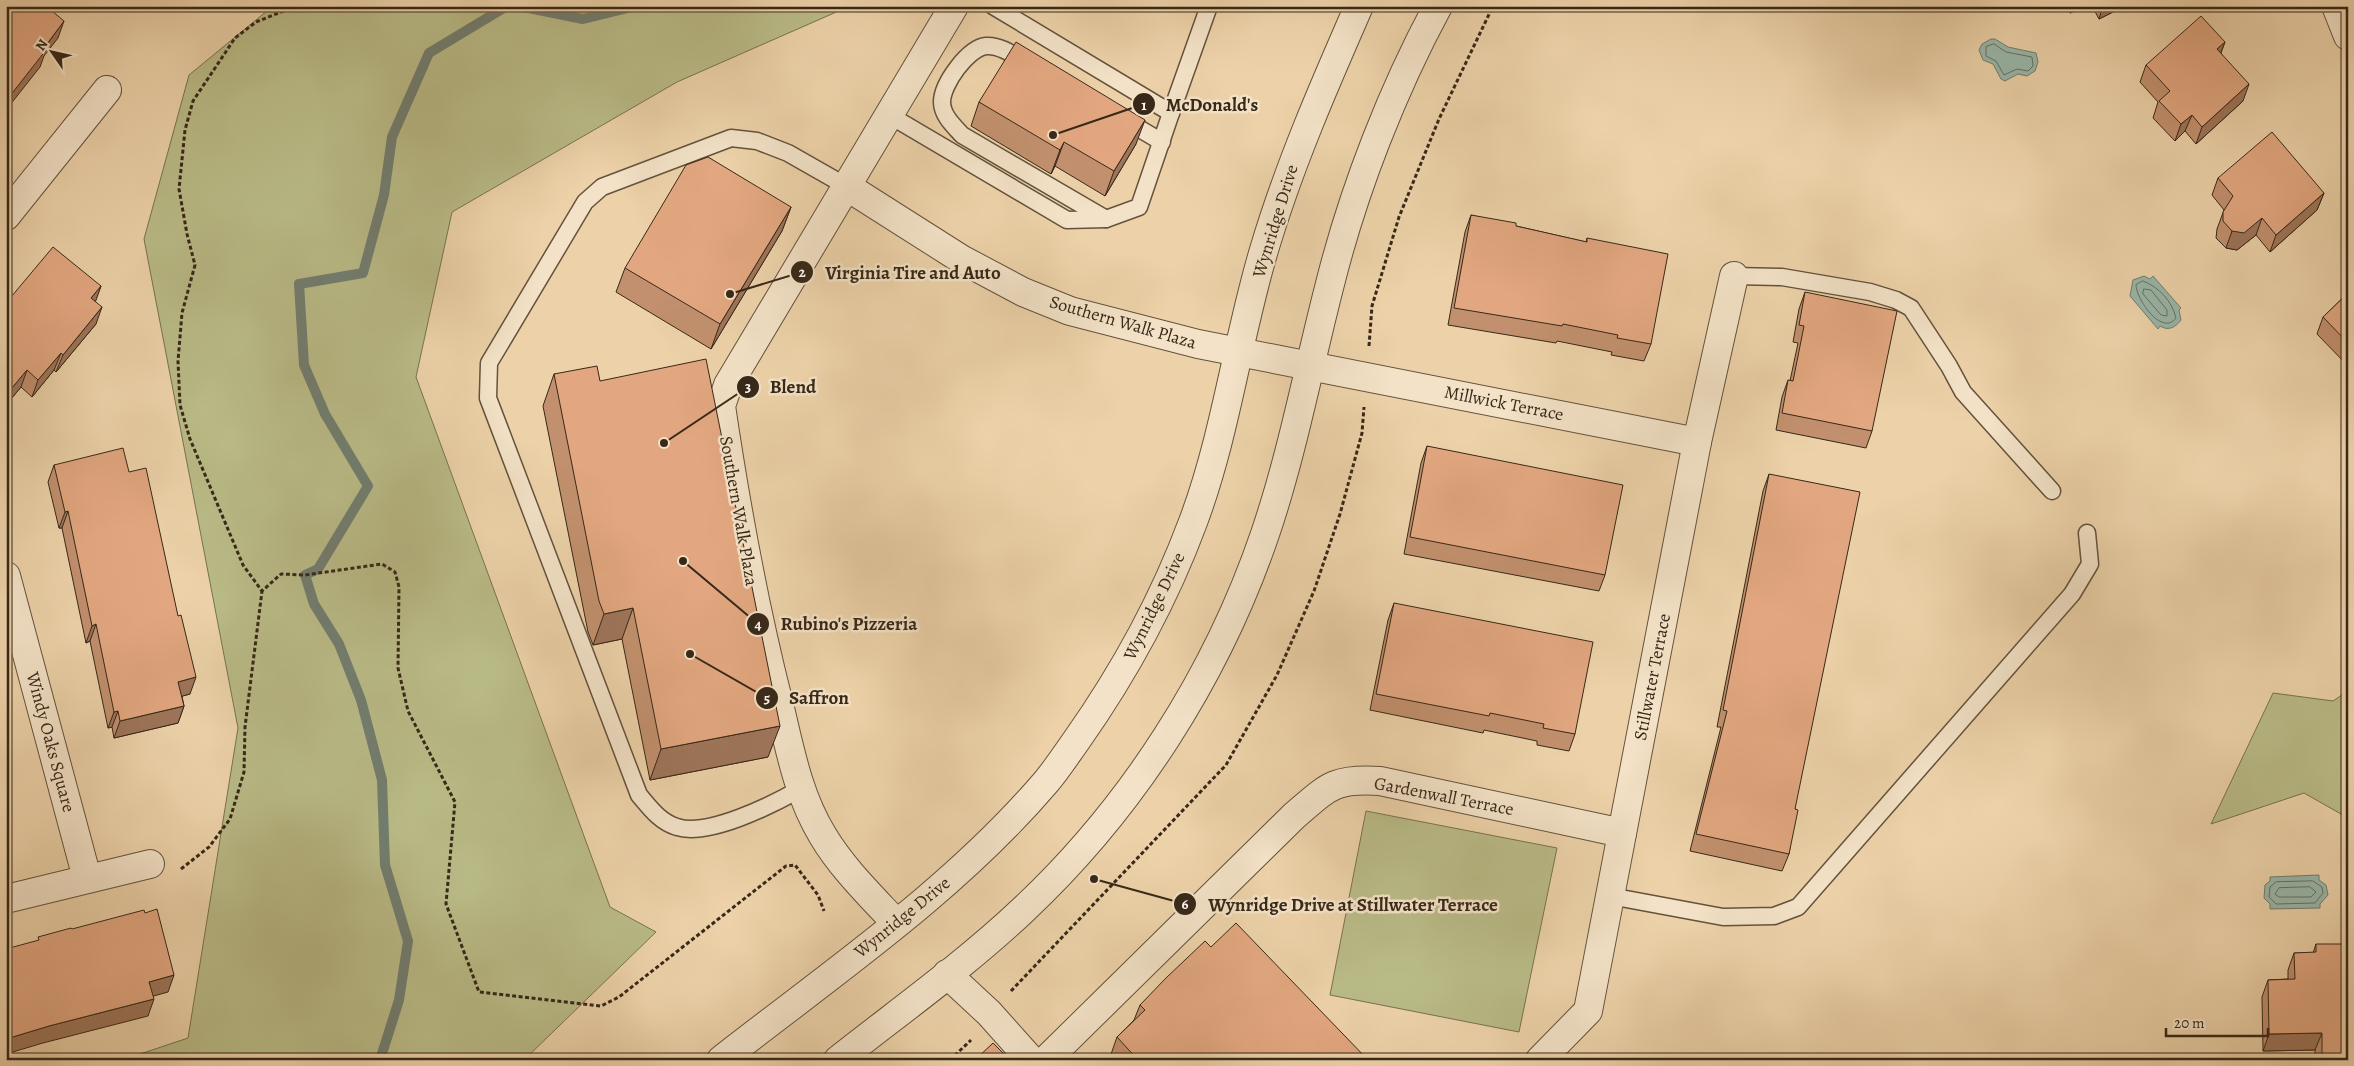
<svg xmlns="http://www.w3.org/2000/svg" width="2354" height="1066" font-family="Alegreya,serif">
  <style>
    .green { fill: #b9bb87; stroke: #787250 }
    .water { fill: #99b7aa; stroke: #727e70 }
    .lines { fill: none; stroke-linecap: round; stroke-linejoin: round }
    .shore { stroke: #687061; stroke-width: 1 }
    .stream { stroke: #727e70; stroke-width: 10 }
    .service-casing { stroke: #64523c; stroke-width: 19 }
    .minor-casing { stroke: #64523c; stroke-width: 30 }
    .tertiary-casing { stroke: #64523c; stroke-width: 30 }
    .path { stroke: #372818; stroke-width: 3; stroke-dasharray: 4 2.5; stroke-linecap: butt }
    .service { stroke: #f3e2c7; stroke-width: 16 }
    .minor { stroke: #f3e2c7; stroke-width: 28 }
    .tertiary { stroke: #f3e2c7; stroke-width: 28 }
    .wall { fill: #c2906e; stroke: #372818 }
    .shaded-wall { fill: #9e755a; stroke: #372818 }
    .building { fill: #e2a780; stroke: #372818 }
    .labels { text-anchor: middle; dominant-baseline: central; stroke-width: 5; stroke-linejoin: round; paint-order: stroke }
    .street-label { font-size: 18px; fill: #372818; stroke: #f3e2c7 }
    .leader { fill: none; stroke: #372818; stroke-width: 2 }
    .callout-dot { fill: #372818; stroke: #f3e2c7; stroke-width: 2 }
    .mark-label { font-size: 15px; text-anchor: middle; font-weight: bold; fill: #fff }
    .callout-label { font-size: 19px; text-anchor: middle; font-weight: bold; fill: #372818; stroke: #f3e2c7; stroke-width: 5; stroke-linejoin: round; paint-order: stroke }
  </style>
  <rect width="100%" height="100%" fill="#edd2a9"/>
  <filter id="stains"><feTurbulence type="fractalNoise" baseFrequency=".004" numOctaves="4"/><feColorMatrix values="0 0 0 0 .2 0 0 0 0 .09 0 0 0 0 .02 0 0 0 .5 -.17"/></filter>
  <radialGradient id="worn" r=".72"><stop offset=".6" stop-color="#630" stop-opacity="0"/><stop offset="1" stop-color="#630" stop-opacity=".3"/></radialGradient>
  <g class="green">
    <path d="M273,6H850L677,82L452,212L416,377L610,907L656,932L524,1060H122L188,1038L238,728L144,239L189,75Z"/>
    <path d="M2348,691V818L2304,793L2211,824L2273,693L2333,701Z"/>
    <path d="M1366,811L1557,848L1519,1032L1330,995Z"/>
  </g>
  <g class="water">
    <path d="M1991,39H1995L2008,47L2036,53L2038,62L2035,71L2027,76L2018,74L2005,81L2001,79L1993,64L1983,60L1979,50L1982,44Z"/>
    <path d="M2144,276L2150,279L2153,276L2181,308L2179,310L2181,320C2175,328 2168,331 2160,326L2158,329L2130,296L2133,280Z"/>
    <path d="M2319,875V880L2326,885L2328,895L2320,904V908L2270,909V904L2264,898L2265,885L2270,881V877Z"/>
  </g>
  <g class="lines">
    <g class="shore">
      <path d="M1994,44L2006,52L2032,57L2033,66L2028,71L2017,69L2004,75L1996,61L1986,56V47Z"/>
      <path d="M2143,281C2159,287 2172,301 2176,318C2162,337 2136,299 2136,285Z"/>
      <path d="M2144,289L2151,290L2167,310V316L2161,315L2143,294Z"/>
      <path d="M2313,881L2322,887L2323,893L2315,903L2276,904L2269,897L2270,887L2276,882Z"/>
      <path d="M2310,887L2316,892L2311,897H2279L2275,894L2279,888Z"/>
    </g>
    <g class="stream">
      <path d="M519,6L583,19L636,6"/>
      <path d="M380,1060L399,1000L408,941L385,865L382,780L361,700L339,644L314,604L305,575L318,569L368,486L325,414L304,365L299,284L363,273L384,195L392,137L429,53L507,6"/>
    </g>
    <g class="service-casing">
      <g id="service">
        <path d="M1028,64C1015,56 1001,45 986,46C968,48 942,84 942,102C942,115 953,125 962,135L1106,219"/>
        <path d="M1171,113L1209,6"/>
        <path d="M889,115L1067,220L1106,219L1139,207L1171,113L993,6"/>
        <path d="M1123,119L1162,142"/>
        <path d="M1734,276L1782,277L1870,292L1896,300L1911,308L1949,366L1963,392L2052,491"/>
        <path d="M800,789C772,805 708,837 677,827C660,822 650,808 639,795L488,398L489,363L585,202L602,187L731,138L757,141L788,153L846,186"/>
        <path d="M1610,896L1723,917L1774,916L1798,907L2072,594L2090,564L2087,533"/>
      </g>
    </g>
    <g class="minor-casing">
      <g id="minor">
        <path d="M2336,6L2348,36"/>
        <path d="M846,186L961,259L1023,292L1070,311L1198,344L1697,442"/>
        <path d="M6,216L107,90"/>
        <path d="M6,576L87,878"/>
        <path d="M6,899L150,864"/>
        <path d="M896,923C871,896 842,868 823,836C798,795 790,750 779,704C754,606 736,507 721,406L728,385L954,6"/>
        <path d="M947,974L989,1013L1031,1060"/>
        <path d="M1046,1060L1294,816C1328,787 1333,778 1380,781L1622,833"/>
        <path d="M1540,1060L1588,1011L1697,442L1734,276"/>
      </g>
    </g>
    <g class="tertiary-casing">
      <g id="tertiary">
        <path d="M721,1060C832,973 953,891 1046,782C1057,769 1066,755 1076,741C1124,673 1164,600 1193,522C1226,434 1237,340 1264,250C1289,166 1324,86 1359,6"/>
        <path d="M838,1060C900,1011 966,964 1023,910C1132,808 1217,675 1265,534C1293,452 1309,364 1331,280C1354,189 1393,89 1438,6"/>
      </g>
    </g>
    <g class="path">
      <path d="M296,6L256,22L235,38L193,101L185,130L179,189L187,234L195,265L182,313L178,361L180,405L190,439L243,565L262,591L281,574L305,575L382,564L395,572L399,587L398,668L408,711L455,802L446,904L479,992L601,1006L619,997L786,866L795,865L818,895L824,911"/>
      <path d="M1369,346L1372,306L1399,217L1439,119L1493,6"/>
      <path d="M181,869L209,847L230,819L244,772L245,727L262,591"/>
      <path d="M1011,991L1226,765L1277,675L1314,591L1340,514L1362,433L1364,407"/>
      <path d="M950,1060L971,1040"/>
    </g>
    <use href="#service" class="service"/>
    <use href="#minor" class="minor"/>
    <use href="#tertiary" class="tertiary"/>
  </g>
  <g class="wall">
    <path d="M2067,6H2085L2070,13Z"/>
    <path d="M2092,6H2123V7L2099,19Z"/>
    <path d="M2225,42L2221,53L2243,101L2196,144L2185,131L2175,141L2153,118L2158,102L2140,82L2146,65Z"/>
    <path d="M979,102L1136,144L1105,196L1055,166L1051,174L971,126Z"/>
    <path d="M2218,178L2324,193L2317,210L2270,252L2256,235L2237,250L2226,248L2216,238L2217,229L2224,210L2212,195Z"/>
    <path d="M791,207L782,231L711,349L616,292L625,268Z"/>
    <path d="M1471,215L1516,226L1586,242L1587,238L1651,344L1644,361L1611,355L1612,352L1557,341L1556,343L1448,325L1465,232Z"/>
    <path d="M101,286L95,301L96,324L56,372L54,370L32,397L21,387L6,405V303Z"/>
    <path d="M1805,292L1872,431L1866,448L1776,430L1782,397L1788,380L1790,381L1798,343L1793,342L1799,309Z"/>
    <path d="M2348,293V379L2343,374L2347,365L2317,334L2323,317Z"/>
    <path d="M554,374L600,381L768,757L650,780L622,639L593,645L588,632L543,406Z"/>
    <path d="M1427,446L1605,575L1599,591L1404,554L1421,463Z"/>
    <path d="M54,465L129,472L190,694L182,696L184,706L178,723L114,738L112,727L108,728L90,641L86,643L62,528H59L48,482Z"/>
    <path d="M1769,474L1795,809L1789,854L1782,871L1690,851L1721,727H1717L1763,491Z"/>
    <path d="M1394,603L1575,734L1569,751L1537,745V741L1484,730L1483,733L1370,710L1388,620Z"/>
    <path d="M2316,944L2348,1060H2315V1050L2263,1051L2262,997L2268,980L2288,979V970L2294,953H2313Z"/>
    <path d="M1211,947L1368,1060H1109L1117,1037L1134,1020L1140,1005Z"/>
  </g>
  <g class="shaded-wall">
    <path d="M2073,6H2085L2070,13Z"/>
    <path d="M2103,6H2123V7L2099,19Z"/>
    <path d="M64,21L58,38L44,56L40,67L6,110V101Z"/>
    <path d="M2225,42L2218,59L2217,49Z"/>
    <path d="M2249,84L2243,101L2196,144L2202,127Z"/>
    <path d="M2192,115L2185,131L2175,141L2181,124Z"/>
    <path d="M1145,120L1136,144L1105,196L1114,171Z"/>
    <path d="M1064,142L1055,166L1051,174L1060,150Z"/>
    <path d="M2324,193L2317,210L2270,252L2276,235Z"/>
    <path d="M791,207L782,231L711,349L720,324Z"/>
    <path d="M2262,218L2256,235L2237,250L2226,248L2232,231Z"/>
    <path d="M101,286L95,303L91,298Z"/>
    <path d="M102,307L96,324L56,372L63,355Z"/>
    <path d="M61,353L54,370L32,397L38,380Z"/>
    <path d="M27,370L21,387L6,405V395Z"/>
    <path d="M68,511L62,528H59L65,512Z"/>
    <path d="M633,608L622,639L593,645L604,614Z"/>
    <path d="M96,624L90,641L86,643L92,626Z"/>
    <path d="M196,677L190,694L172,699L178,682Z"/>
    <path d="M184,706L178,723L114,738L120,721Z"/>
    <path d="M118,711L112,727L108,728L114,712Z"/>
    <path d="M780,726L768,757L650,780L661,749Z"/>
    <path d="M174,975L168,992L143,999L149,982Z"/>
    <path d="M154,999L148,1016L43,1043L6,1054V1039L49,1026Z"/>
    <path d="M2322,1033L2315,1050L2263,1051L2269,1034Z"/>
  </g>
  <g class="building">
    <path d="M6,6H46L64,21L44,48L46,50L6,101Z"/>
    <path d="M2201,16L2225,42L2217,49L2249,84L2202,127L2192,115L2181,124L2159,101L2170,91L2146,65Z"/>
    <path d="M1016,42L1145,120L1114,171L1064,142L1060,150L979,102Z"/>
    <path d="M2272,132L2324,193L2276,235L2262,218L2244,233L2232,231L2223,221V212L2233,196L2218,178Z"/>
    <path d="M708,157L791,207L720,324L625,268L686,165Z"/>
    <path d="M1471,215L1516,223V226L1587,242V238L1668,254L1651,344L1617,338L1618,335L1563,324L1562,326L1454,308Z"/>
    <path d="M53,247L101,286L91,298L102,307L63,355L61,353L38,380L27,370L6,395V303Z"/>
    <path d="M1805,292L1897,311L1872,431L1782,413L1788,380L1793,381L1804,326L1799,325Z"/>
    <path d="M2348,293V343L2323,317Z"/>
    <path d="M706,359L780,726L661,749L633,608L604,614L599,601L554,374L597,366L600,381Z"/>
    <path d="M1427,446L1623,485L1605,575L1410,537Z"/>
    <path d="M123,448L129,472L146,468L178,616L181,615L196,677L178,682L184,706L120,721L118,711L114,712L96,624L92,626L68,511L65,512L54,465Z"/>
    <path d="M1769,474L1860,492L1795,809L1798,810L1789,854L1696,834L1727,711L1723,710Z"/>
    <path d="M1394,603L1593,642L1575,734L1543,728L1544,724L1490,713L1489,716L1376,694Z"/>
    <path d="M157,909L174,975L149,982L154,999L49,1026L6,1039V949L39,940L38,937L71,928L72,929L144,910L145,913Z"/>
    <path d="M1236,923L1368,1060H1138L1117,1037L1145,1010L1140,1005L1166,978L1205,941L1211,947Z"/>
    <path d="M2316,944H2347L2348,964V1059H2322V1033L2269,1034L2268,980L2295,979L2294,953L2316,952Z"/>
    <path d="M993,1043L1010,1060H975Z"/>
  </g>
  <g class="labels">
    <g class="street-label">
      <text transform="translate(1275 221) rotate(-73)">Wynridge Drive</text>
      <text transform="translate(1123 322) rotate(16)">Southern Walk Plaza</text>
      <text transform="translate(1504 403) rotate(11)">Millwick Terrace</text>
      <text transform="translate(739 511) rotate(80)">Southern Walk Plaza</text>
      <text transform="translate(1154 606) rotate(-64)">Wynridge Drive</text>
      <text transform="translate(1652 677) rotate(-79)">Stillwater Terrace</text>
      <text transform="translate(51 742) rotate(75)">Windy Oaks Square</text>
      <text transform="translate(1444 796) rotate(11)">Gardenwall Terrace</text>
      <text transform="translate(902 917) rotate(-39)">Wynridge Drive</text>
    </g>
  </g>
  <path class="leader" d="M1053 135L1144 104M730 294L802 272M664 443L748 387M683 561L758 624M690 654L767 698M1094 879L1185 904"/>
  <g class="callout-dot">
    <circle cx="1053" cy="135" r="5"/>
    <circle cx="730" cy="294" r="5"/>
    <circle cx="664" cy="443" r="5"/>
    <circle cx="683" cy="561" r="5"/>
    <circle cx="690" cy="654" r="5"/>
    <circle cx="1094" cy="879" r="5"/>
    <circle cx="1144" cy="104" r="12"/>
    <circle cx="802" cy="272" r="12"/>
    <circle cx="748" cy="387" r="12"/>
    <circle cx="758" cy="624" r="12"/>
    <circle cx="767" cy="698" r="12"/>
    <circle cx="1185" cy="904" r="12"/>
  </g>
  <g class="mark-label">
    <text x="1144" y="110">1</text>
    <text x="802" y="277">2</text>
    <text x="748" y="392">3</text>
    <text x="758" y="629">4</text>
    <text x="767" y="703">5</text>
    <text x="1185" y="909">6</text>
  </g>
  <g class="callout-label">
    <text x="1212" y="111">McDonald's</text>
    <text x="913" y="279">Virginia Tire and Auto</text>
    <text x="793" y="393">Blend</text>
    <text x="849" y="630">Rubino's Pizzeria</text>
    <text x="819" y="704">Saffron</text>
    <text x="1353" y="911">Wynridge Drive at Stillwater Terrace</text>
  </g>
  <rect width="2354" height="1066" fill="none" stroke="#edd2a9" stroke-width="25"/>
  <rect x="8" y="8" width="2339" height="1051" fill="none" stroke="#372818" stroke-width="2.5"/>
  <rect x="12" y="12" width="2329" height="1041" fill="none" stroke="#372818"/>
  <g transform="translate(52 52) rotate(304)" stroke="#f3e2c7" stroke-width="4" paint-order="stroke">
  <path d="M0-4L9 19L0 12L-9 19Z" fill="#372818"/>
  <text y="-8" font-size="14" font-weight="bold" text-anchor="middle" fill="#372818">N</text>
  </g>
  <path d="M2166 1028v8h102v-8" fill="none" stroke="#372818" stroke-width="2.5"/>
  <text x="2174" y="1028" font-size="15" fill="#372818" stroke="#f3e2c7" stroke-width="4" paint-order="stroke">20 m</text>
  <rect width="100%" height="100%" filter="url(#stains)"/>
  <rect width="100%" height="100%" fill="url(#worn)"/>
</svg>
